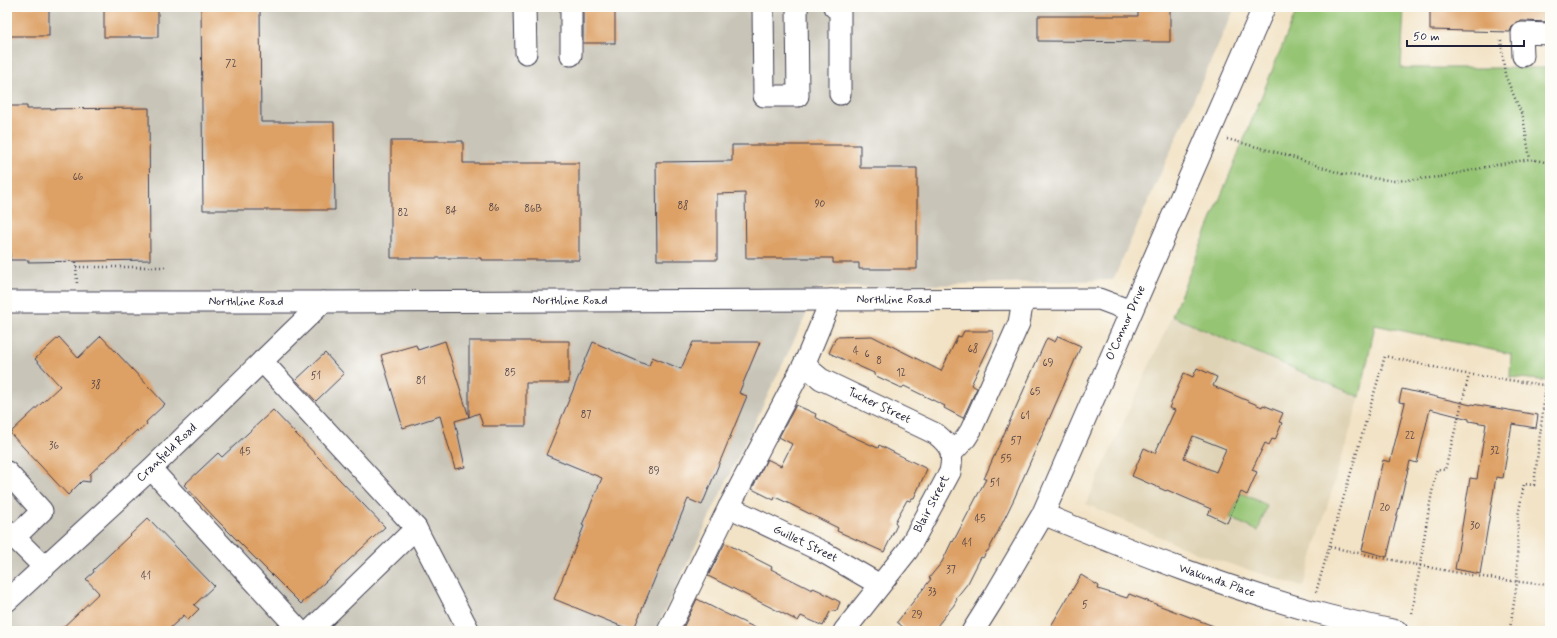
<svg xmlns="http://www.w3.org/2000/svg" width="1557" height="638" font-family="Mynerve,sans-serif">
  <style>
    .built { fill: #dfd3b5 }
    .industrial { fill: #c8c4b8 }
    .green { fill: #95c473; stroke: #5c7357 }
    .building { fill: #dda065; fill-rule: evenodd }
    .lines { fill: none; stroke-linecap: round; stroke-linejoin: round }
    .minor-casing { stroke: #413f50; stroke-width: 23 }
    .major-casing { stroke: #413f50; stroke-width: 24 }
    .path { stroke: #413f50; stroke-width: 2.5; stroke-dasharray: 1 3; stroke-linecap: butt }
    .minor { stroke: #fff; stroke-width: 21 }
    .major { stroke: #fff; stroke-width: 22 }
    .labels { text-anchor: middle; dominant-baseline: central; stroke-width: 3; stroke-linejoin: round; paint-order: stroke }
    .number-label { font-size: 10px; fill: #514246 }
    .street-label { font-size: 12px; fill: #22223b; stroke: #fdfcf7 }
  </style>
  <rect width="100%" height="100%" fill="#fdfcf7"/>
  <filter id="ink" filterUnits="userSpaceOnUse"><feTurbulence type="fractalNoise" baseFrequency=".025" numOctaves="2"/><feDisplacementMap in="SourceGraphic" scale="8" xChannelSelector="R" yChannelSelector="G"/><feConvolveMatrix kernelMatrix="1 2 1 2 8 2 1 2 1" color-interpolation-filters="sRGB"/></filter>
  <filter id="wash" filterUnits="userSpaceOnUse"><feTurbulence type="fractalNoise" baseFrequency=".012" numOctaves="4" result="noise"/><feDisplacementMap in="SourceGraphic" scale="16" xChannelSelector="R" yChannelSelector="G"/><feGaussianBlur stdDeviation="0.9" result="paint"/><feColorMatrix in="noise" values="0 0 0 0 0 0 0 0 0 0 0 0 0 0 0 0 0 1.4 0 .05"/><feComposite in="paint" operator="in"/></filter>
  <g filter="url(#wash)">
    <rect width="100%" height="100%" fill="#f2e3c6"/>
    <path class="built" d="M1172,316L1360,397L1303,587L1201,555L1086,504Z"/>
    <path class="industrial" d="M7,7H1235L1113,280L819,288L655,631H7Z"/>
    <g class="green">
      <path d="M1298,7H1404L1401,68H1550V381L1510,377L1511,354L1375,325L1360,397L1172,316Z"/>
      <path d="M1241,493L1267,505L1258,531L1230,518Z"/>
    </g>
    <g id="blocks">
      <g class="building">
        <rect x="7" y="7" width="42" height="29"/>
        <rect x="104" y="7" width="54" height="30"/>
        <path d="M201,7H260L261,122H334L335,210H203Z"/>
        <rect x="583" y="7" width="32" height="36"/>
        <path d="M1430,7H1550V22L1522,21L1516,22L1512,27L1510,32L1430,30Z"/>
        <path d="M1138,8H1170V42L1038,41V16H1138Z"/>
        <path d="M7,106H27V109L149,108L150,260L28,262V260H10V246H7Z"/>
        <path d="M391,141H463V163H579V260H481V258H391Z"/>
        <path d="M732,145H860V168H917V269H859V263H833V258H746L745,193L717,194V260H657L656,162L732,161Z"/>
        <path d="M964,331H993V339L971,385L977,388L963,418L944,408L945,406L904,386L902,388L874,375V373L829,353L836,337L872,336L941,371L958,336L961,337Z"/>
        <path d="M101,336L165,404L146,422L147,424L138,432L137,430L90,474V482L82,481L68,495L10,433L60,386L35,359L59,337L78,358Z"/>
        <path d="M1058,336L1081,346L1014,499L997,534L988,551H987L983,558L981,557L968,583L956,598L957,599L954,605L933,631H908L897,622L931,579L929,578L942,562L952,541L953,542L986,479H984L991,463L1047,338L1055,342Z"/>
        <path d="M445,341L469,417L455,421L465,467L455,469L440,416L403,428L381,355L416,345L418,350Z"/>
        <path d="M469,341H569V383H526V426H483L479,413L469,417Z"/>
        <path d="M593,342L649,366L652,357L681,369L693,342H760L739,393L747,396L702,505L688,499L633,631L554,599L584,526L582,525L602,478L546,455Z"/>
        <path d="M325,353L344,374L316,401L296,380Z"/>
        <path d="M1197,368L1217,377L1213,386L1262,407L1263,405L1283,413L1279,422L1282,423L1275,440L1272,439L1269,445L1265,443L1252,470L1257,472L1247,495L1241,492L1227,523L1208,514L1211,509L1167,490L1166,491L1132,476L1144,448L1155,453L1175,410L1169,408L1184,373L1193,377ZM1193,436L1226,449L1216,472L1184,458Z"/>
        <path d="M1402,389L1471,405L1472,404L1538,415L1536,428L1512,424L1503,478L1496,477L1480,574L1455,569L1470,478L1477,479L1486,424L1469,421V419L1430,409L1417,463L1410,461L1387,557L1362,550L1383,460L1390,462L1405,403L1399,402Z"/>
        <path d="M796,405L816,414L815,417L849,435L878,448L879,445L927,469L914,498H912L910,501L907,500L895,522L897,525L884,552L837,531L838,528L790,504L775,497L774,500L752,489L767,459L781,466L792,444L779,437Z"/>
        <path d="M273,410L385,527L301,604L215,518L184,485L218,453L222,457Z"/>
        <path d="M148,518L214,586L194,605L199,609L188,620L184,615L167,631H59L99,593L86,579L94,572L93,570Z"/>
        <path d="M725,543L772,567L771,569L786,577L812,590L813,588L820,591L840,602L837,610L830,612L823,626L801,616L798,621L708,576Z"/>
        <path d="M1081,575L1099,586L1098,589L1127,598L1129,594L1224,630V631H1048Z"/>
        <path d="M697,599L720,611L762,631H688L683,628Z"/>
      </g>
    </g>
  </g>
  <g filter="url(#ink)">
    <use href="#blocks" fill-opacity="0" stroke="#413f50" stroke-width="1"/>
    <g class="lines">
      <g class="minor-casing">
        <g id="minor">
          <path d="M525,7L526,53"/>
          <path d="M571,7V55"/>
          <path d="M763,7L764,96H798L797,7"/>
          <path d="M834,7L840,11V94"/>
          <path d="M1523,56L1522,33L1550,34"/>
          <path d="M7,302H323L1099,299L1131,311"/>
          <path d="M806,360L809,369L821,379L936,434C951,446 954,453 950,472L908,550L844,631"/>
          <path d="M262,361L416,528L310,631"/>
          <path d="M952,453L966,438L971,430L1019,323L1023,300"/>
          <path d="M151,469L300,631"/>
          <path d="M7,472L42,511L14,538"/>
          <path d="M729,507L823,552L880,585"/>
          <path d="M1043,514C1136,553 1229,589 1326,615C1349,621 1373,626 1397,631"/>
          <path d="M416,528L469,631"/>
          <path d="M7,530L44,567"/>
          <path d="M7,601L151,469L323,302"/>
          <path d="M668,631L729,507L806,360L831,300"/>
        </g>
      </g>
      <g class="major-casing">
        <path id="major" d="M973,631L995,596L1043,514L1264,7"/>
      </g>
      <g class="path">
        <path d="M1501,40L1505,75L1523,117L1530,159"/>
        <path d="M1227,139L1283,154L1342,174L1395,181L1440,177L1496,165L1530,159L1550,163"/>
        <path d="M76,262L77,285"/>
        <path d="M76,267H168"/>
        <path d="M1330,547C1403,562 1476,579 1550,585"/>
        <path d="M1316,592L1385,356L1460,373L1550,386"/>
        <path d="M1412,613C1421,565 1426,516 1437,469L1445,470L1469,375"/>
        <path d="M1510,629L1517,582L1518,516L1524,484L1534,485L1546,385"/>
      </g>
      <use href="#minor" class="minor"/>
      <use href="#major" class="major"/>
    </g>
  </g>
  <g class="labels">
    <g class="number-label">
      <text x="231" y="64">72</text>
      <text x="78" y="177">66</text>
      <text x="820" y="204">90</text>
      <text x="683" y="206">88</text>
      <text x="494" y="208">86</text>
      <text x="533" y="209">86B</text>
      <text x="451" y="211">84</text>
      <text x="403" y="213">82</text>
      <text x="973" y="349">68</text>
      <text x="856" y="351">4</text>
      <text x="867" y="354">6</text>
      <text x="879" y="361">8</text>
      <text x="1048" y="363">69</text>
      <text x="510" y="373">85</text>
      <text x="901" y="373">12</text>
      <text x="316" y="376">51</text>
      <text x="421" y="381">81</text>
      <text x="96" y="385">38</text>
      <text x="1035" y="392">65</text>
      <text x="586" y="415">87</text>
      <text x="1025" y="416">61</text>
      <text x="1410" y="436">22</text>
      <text x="1016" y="441">57</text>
      <text x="54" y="446">36</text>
      <text x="1495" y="451">32</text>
      <text x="245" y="452">45</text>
      <text x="1006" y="459">55</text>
      <text x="654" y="471">89</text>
      <text x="995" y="483">51</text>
      <text x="1385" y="508">20</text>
      <text x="980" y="519">45</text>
      <text x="1475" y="526">30</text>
      <text x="967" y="543">41</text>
      <text x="951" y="570">37</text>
      <text x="146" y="576">41</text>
      <text x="932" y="592">33</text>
      <text x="1085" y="605">5</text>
      <text x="917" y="615">29</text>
    </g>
    <g class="street-label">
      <text x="894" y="300">Northline Road</text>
      <text x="570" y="301">Northline Road</text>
      <text x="246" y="302">Northline Road</text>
      <text transform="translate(1126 323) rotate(-66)">O'Connor Drive</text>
      <text transform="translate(879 406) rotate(25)">Tucker Street</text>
      <text transform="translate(167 453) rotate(-44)">Cranfield Road</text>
      <text transform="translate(932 504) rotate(-62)">Blair Street</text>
      <text transform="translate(805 544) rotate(26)">Guillet Street</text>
      <text transform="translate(1217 581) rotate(19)">Wakunda Place</text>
    </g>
  </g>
  <rect width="1557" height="638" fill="none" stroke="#fdfcf7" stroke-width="24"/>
  <path d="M1407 40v6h117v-6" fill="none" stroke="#22223b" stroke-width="2"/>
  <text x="1413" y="40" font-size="12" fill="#22223b" stroke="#fdfcf7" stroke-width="3" paint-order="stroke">50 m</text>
</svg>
